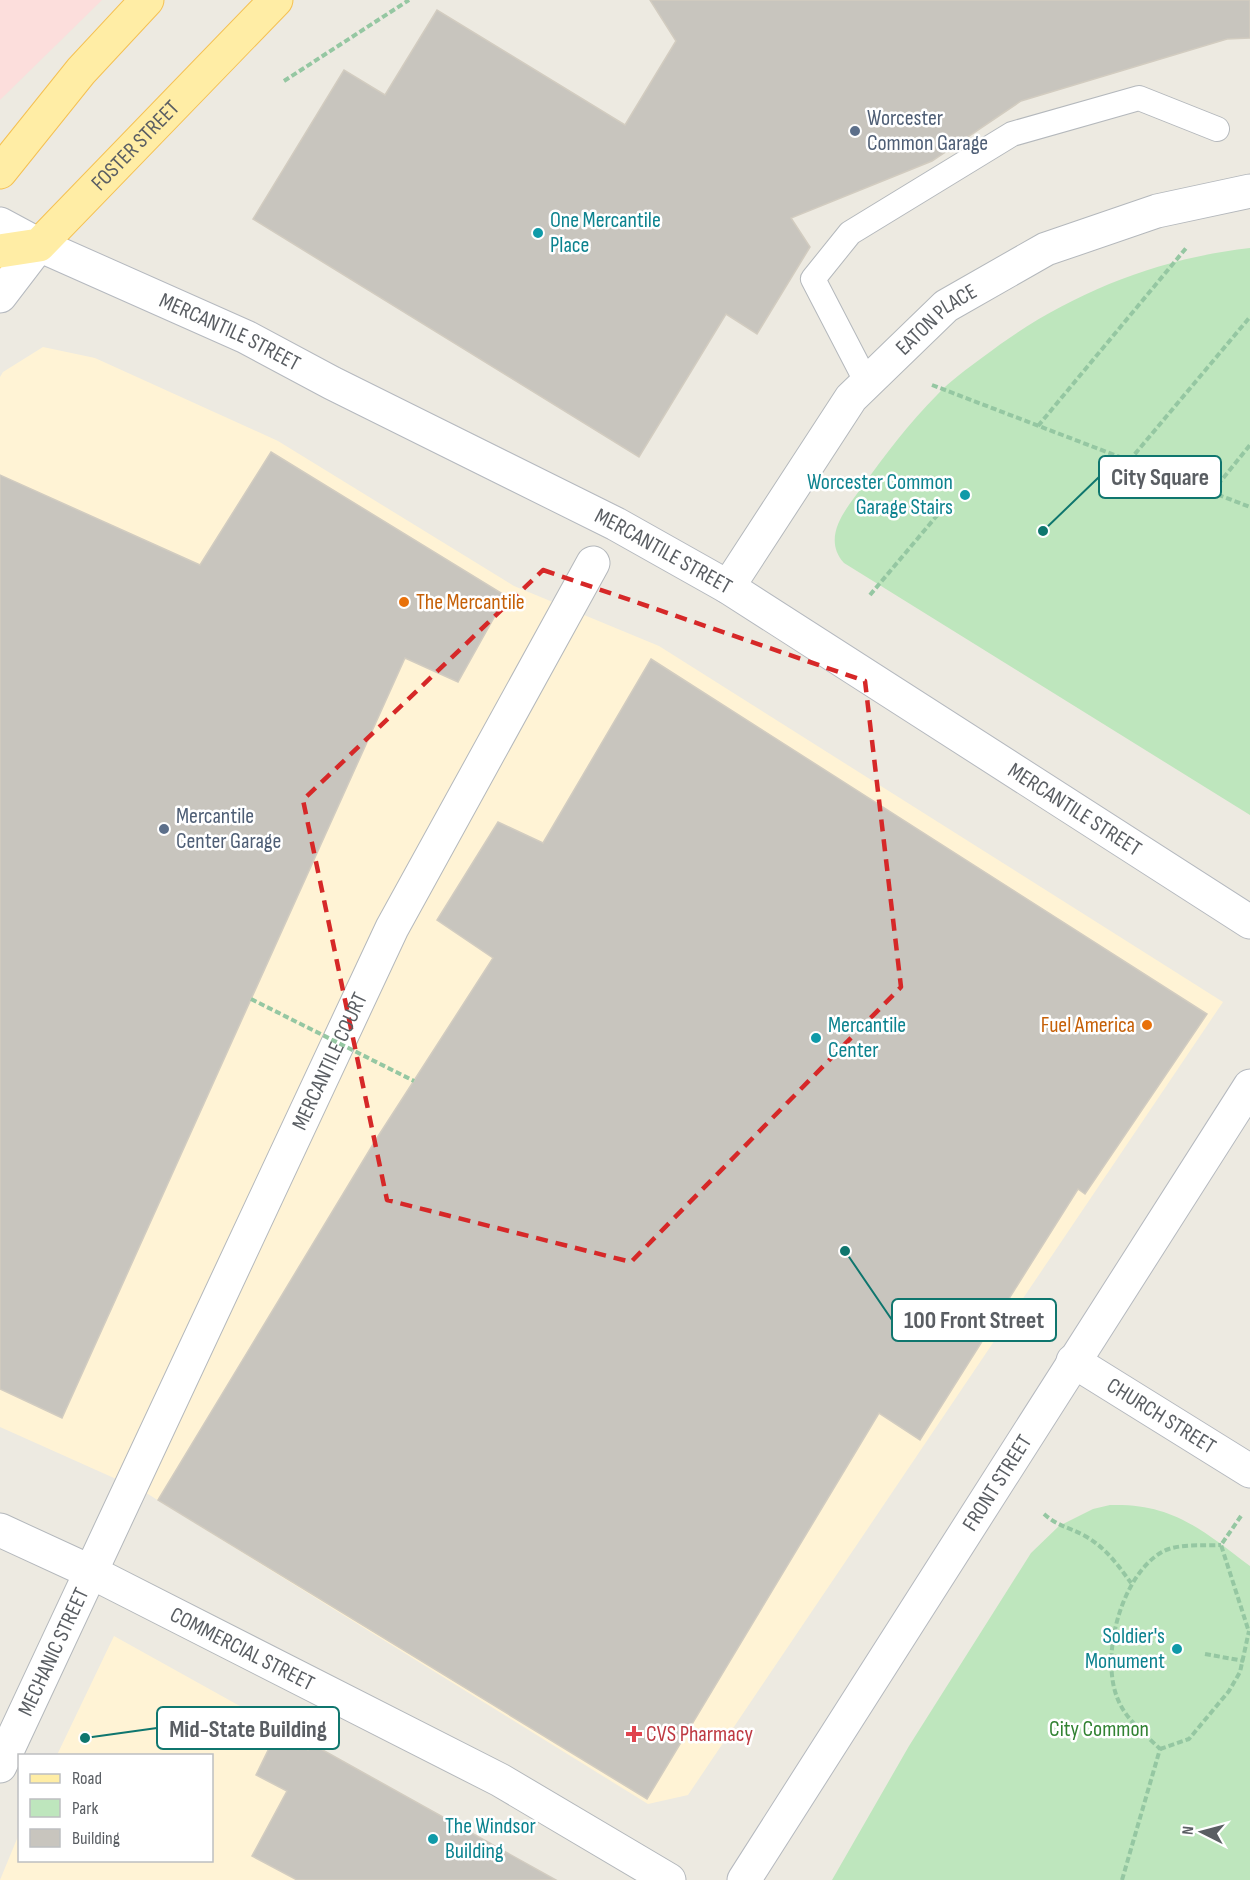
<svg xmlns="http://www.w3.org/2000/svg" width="1250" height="1880" font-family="'Sofia Sans Condensed',sans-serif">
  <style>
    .commercial { fill: #fff3d5 }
    .medical { fill: #fcdedc }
    .green { fill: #bee6bd }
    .building { fill: #c8c5be; stroke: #d2ccc0; stroke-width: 1.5 }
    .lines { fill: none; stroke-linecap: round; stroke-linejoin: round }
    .lane-casing { stroke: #b4b8bc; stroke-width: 26 }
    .street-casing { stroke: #b4b8bc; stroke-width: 35 }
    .secondary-casing { stroke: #b5b9bf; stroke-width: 35 }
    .primary-casing { stroke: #f5c153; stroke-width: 35 }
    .path { stroke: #95c7a2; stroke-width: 4; stroke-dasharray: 6 3; stroke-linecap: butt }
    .lane { stroke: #fff; stroke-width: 24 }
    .street { stroke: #fff; stroke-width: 33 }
    .secondary { stroke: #fff; stroke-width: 33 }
    .primary { stroke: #ffeda5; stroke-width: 33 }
    .path-bridge { stroke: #95c7a2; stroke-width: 4; stroke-dasharray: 6 3; stroke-linecap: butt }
    .marked { fill: none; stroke: #d62828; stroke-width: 4.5; stroke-dasharray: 12 8; stroke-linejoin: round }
    .service-dot { fill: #5c6f8a; stroke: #fff; stroke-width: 2 }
    .culture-dot { fill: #0f9aa8; stroke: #fff; stroke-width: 2 }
    .food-dot { fill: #e8710a; stroke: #fff; stroke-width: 2 }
    .health-dot { fill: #e0444e; stroke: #fff; stroke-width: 2 }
    .labels { text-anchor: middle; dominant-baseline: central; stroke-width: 5; stroke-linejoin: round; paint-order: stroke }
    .service-label { font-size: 22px; fill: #4e5e75; stroke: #fff; text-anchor: start }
    .street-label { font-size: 22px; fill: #5a5e63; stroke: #fff }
    .culture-label { font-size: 22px; fill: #0d838f; stroke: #fff; text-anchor: start }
    .food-label { font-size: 22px; fill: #c56008; stroke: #fff; text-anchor: start }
    .park-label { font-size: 22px; fill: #318232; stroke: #fff }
    .health-label { font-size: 22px; fill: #be3a42; stroke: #fff; text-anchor: start }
    .leader { fill: none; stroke: #0f766e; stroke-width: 2 }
    .callout-dot { fill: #0f766e; stroke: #fff; stroke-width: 2 }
    .callout { fill: #fff; stroke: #0f766e; stroke-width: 2 }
    .callout-label { font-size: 24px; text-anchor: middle; font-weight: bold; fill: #5a5e63 }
  </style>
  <rect width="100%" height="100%" fill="#edeae1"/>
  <g class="commercial">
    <path d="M43,347L95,358L278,441L514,586L659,646L1223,1002L688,1795L648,1804L143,1491L0,1427V377L3,372Z"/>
    <path d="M114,1636L553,1880H0L19,1834L20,1860H212V1756L57,1755Z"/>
  </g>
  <path class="medical" d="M0,0H102L0,100Z"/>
  <g class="green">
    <path d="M1250,248V815L844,563C821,537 846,509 862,487C885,455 909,423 937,395C950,381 967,369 983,357C1061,297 1152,259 1250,248Z"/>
    <path d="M1110,1505C1173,1503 1202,1530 1250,1566V1880H832L909,1746L1031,1553L1059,1526L1093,1509Z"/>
  </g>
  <g class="building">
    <path d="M650,0H1250V38L1227,39L1021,101L932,161L791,218L810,247L757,334L726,314L639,457L253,219L344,70L385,95L437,10L625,125L676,41Z"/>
    <path d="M271,452L506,596L458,682L405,658L62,1418L0,1389V475L200,565Z"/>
    <path d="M651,659L1207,1014L1085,1194L1078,1189L920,1440L879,1413L647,1799L158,1500L375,1141L493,958L437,920L498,822L543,843Z"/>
    <path d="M277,1732L308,1750L312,1744L556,1880H297L252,1856L287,1791L256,1775Z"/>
  </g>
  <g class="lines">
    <g class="lane-casing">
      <path id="lane" d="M867,383L813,279L850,233L1012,134L1139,98L1217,129"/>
    </g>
    <g class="street-casing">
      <g id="street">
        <path id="s1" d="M728,587L851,398L946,306L1046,249L1157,211L1250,191"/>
        <path id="s2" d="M0,1530L89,1571L500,1780L669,1880"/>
        <path id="s3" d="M0,1766L392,928L593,563"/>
      </g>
    </g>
    <g class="secondary-casing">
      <g id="secondary">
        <path id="s4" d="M0,224L39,245L246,337L332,383L616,524L728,587L1250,922"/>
        <path d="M0,296L39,245"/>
        <path id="s5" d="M1073,1361L1250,1471"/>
        <path id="s6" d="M744,1880L1250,1086"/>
      </g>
    </g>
    <g class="primary-casing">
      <g id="primary">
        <path d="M0,172L81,71L147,0"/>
        <path id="s7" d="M0,251L39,245L276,0"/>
      </g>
    </g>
    <g class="path">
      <path d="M284,81L409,0"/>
      <path d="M932,385L1250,507"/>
      <path d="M1038,426L1187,247"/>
      <path d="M1129,461L1250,317"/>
      <path d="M1212,492L1250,445"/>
      <path d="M870,595L945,506"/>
      <path d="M1044,1514C1059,1527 1069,1527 1085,1536C1105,1547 1118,1565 1131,1583"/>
      <path d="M1241,1516L1221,1545L1249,1632"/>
      <path d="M1116,1635L1153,1643"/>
      <path d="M1205,1654L1244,1661"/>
      <path d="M1160,1749L1189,1739L1229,1691L1240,1672L1249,1631"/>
      <path d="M1122,1880L1160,1749C1147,1736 1128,1721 1120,1704C1098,1662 1120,1576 1162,1552C1178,1543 1203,1546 1221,1545"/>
    </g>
    <use href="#lane" class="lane"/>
    <use href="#street" class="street"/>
    <use href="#secondary" class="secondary"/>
    <use href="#primary" class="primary"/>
    <path class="path-bridge" d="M251,999L414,1081"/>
  </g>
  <path class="marked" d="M543,570L865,681L901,987L631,1262L387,1200L303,800Z"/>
  <g class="service-dot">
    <circle cx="855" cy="131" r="6"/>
    <circle cx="164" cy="829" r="6"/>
  </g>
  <g class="culture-dot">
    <circle cx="538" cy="233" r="6"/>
    <circle cx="965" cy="495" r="6"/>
    <circle cx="816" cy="1038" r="6"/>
    <circle cx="1177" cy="1649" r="6"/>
    <circle cx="433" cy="1839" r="6"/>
  </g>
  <g class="food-dot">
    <circle cx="404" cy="602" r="6"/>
    <circle cx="1147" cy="1025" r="6"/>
  </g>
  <path class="health-dot" d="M631 1725h6v6h6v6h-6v6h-6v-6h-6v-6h6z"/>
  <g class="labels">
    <g class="service-label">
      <text x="867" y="118">Worcester<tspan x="867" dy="25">Common Garage</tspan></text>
      <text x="176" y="816">Mercantile<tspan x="176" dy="25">Center Garage</tspan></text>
    </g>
    <g class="street-label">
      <text stroke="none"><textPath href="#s7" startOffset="178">FOSTER STREET</textPath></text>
      <text stroke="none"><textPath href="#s1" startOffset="342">EATON PLACE</textPath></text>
      <text stroke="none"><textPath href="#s4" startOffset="254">MERCANTILE STREET</textPath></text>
      <text stroke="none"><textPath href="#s4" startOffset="740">MERCANTILE STREET</textPath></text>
      <text stroke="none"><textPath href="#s4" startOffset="1226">MERCANTILE STREET</textPath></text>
      <text stroke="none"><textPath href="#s3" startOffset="778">MERCANTILE COURT</textPath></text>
      <text stroke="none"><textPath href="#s5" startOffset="104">CHURCH STREET</textPath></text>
      <text stroke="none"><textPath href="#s6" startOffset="471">FRONT STREET</textPath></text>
      <text stroke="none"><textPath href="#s2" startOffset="270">COMMERCIAL STREET</textPath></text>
      <text stroke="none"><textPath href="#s3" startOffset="126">MECHANIC STREET</textPath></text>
    </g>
    <g class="culture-label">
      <text x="550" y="220">One Mercantile<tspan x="550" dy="25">Place</tspan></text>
      <text x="953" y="482" text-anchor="end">Worcester Common<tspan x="953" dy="25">Garage Stairs</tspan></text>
      <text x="828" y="1025">Mercantile<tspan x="828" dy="25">Center</tspan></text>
      <text x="1165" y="1636" text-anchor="end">Soldier's<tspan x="1165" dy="25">Monument</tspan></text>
      <text x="445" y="1826">The Windsor<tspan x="445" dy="25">Building</tspan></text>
    </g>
    <g class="food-label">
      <text x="416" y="602">The Mercantile</text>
      <text x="1135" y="1025" text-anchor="end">Fuel America</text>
    </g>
    <g class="park-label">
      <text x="1099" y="1729">City Common</text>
    </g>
    <g class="health-label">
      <text x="646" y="1734">CVS Pharmacy</text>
    </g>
  </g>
  <path class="leader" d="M1043 531L1099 477M845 1251L892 1320M85 1738L157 1728"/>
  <g class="callout-dot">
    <circle cx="1043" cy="531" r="6"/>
    <circle cx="845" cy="1251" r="6"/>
    <circle cx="85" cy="1738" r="6"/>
  </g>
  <g class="callout">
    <rect x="1099" y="456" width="122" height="42" rx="6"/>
    <rect x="892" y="1299" width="164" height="42" rx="6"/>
    <rect x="157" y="1707" width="182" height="42" rx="6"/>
  </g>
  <g class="callout-label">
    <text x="1160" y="485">City Square</text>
    <text x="974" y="1328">100 Front Street</text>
    <text x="248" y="1737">Mid-State Building</text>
  </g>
  <rect x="18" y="1754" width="195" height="108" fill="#ffffff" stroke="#bdbfc1" stroke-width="1.5"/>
  <rect x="30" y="1774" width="30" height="9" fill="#ffeda5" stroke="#bdbfc1" stroke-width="1.5"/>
  <text x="72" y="1784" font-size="18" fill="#5a5e63">Road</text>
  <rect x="30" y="1799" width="30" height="18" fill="#bee6bd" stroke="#bdbfc1" stroke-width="1.5"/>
  <text x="72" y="1814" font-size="18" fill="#5a5e63">Park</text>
  <rect x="30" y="1829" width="30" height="18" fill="#c8c5be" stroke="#bdbfc1" stroke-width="1.5"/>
  <text x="72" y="1844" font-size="18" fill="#5a5e63">Building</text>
  <g transform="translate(1202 1832) rotate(276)" stroke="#ffffff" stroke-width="4.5" paint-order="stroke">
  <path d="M0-4.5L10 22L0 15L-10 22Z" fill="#5a5e63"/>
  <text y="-9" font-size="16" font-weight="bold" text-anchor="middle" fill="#5a5e63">N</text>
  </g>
</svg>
